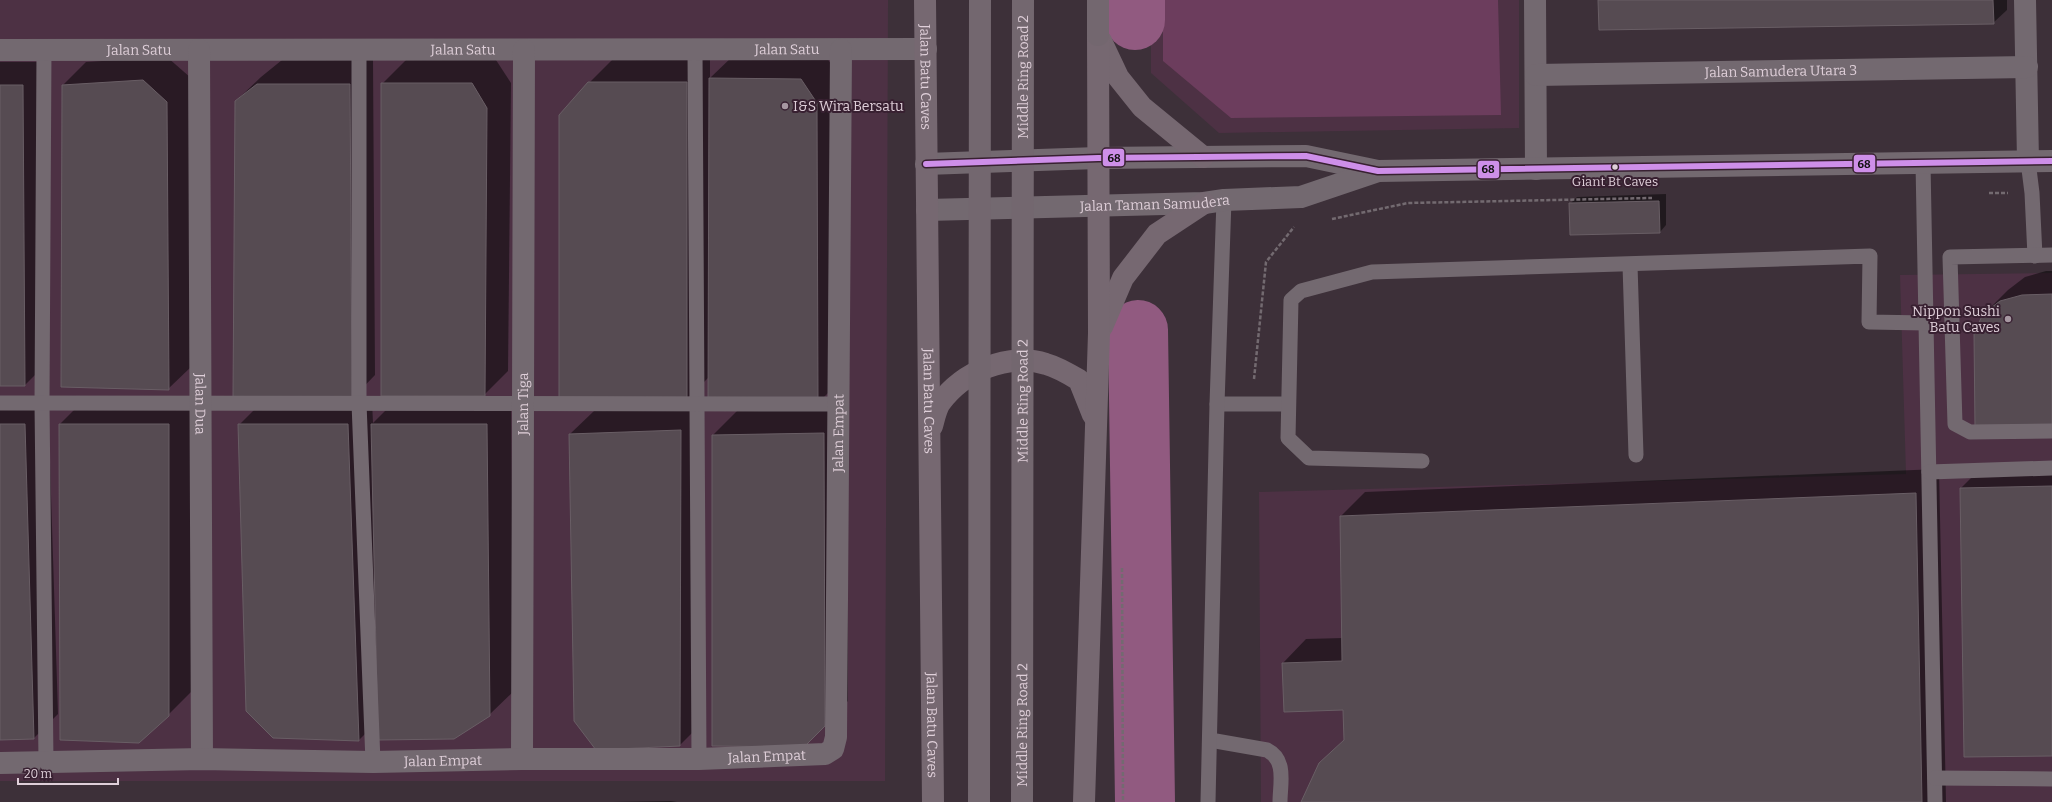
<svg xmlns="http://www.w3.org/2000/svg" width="2052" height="802" font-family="Bitter,serif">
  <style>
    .built { fill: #4d3144 }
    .green { fill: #6c3d5d }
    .shadow { fill: #0007 }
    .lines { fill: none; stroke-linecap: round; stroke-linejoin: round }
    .river { stroke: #915a80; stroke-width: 60 }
    .building { fill: #564b52; stroke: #695e65 }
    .path { stroke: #736a70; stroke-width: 2.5; stroke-dasharray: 4 2; stroke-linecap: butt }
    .service { stroke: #736970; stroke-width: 15 }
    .minor { stroke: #736970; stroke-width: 22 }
    .primary { stroke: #766871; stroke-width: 22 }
    .trunk { stroke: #73676f; stroke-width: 22 }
    .trunk-bridge { stroke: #73676f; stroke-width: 22 }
    .bus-1-casing { stroke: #382031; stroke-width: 9 }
    .bus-1 { stroke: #ce8fe9; stroke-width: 6 }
    .poi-dot { fill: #a697a1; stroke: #382031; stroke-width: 1.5 }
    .bus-dot { fill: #dfcfd9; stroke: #382031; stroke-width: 1.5 }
    .labels { text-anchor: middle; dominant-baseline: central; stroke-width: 4; stroke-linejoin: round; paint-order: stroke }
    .bus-label { font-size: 13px; fill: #dfcfd9; stroke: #382031 }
    .street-label { font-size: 14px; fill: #dfcfd9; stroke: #382031 }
    .poi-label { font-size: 14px; fill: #dfcfd9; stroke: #382031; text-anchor: start }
    .line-badge { stroke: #382031; stroke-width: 1.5 }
    .pale-badge-label { font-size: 11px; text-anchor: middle; font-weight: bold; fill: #111 }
  </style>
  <rect width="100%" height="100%" fill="#3d3039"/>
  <g class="built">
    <path d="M0,0H888L885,781H0Z"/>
    <path d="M1151,0H1519V128L1219,133L1151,73Z"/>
    <path d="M2052,273V802H1261L1259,492L1906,474L1900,275Z"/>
  </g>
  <path class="green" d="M1163,0H1498L1501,115L1231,118L1163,61Z"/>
  <g class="shadow">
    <path d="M1599,0H2007V10L1993,23Z"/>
    <path d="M734,55H825L841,79L842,379L818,403L709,377L687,399L589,83L613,59H710V78Z"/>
    <path d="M167,57L191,78L192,366L168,389L63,85L86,62Z"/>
    <path d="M282,60H373L375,375L350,401H372L373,423L395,401H511L514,691L489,715L379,720L359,740L273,737L239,425L263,401L236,101L261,77Z"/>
    <path d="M406,60H496L511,83L508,371L484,395L382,84Z"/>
    <path d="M0,62H47L49,361L25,385H0Z"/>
    <path d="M1666,194V225L1660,232L1570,204L1577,197Z"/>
    <path d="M2046,271H2052V426L1984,314L2008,290L2025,277Z"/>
    <path d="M0,400H48L58,714L34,738L0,739Z"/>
    <path d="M84,400H193L192,691L168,715L61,739L60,424Z"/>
    <path d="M704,407V721L680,745L570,434L594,411Z"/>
    <path d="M848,410V701L804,746L713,435L737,411Z"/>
    <path d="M2052,463V755L1961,488L1985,464Z"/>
    <path d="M1939,469L1946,802H1302L1320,764L1345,739L1344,709L1283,663L1306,639L1343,638L1341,516L1365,492Z"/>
    <path d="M671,801L677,802H613Z"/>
  </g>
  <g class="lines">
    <g class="river">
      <path d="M1135,0V20"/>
      <path d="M1138,330L1145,802"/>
    </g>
  </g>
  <g class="building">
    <path d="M1598,0H1993L1994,24L1599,30Z"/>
    <path d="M709,78L801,79L817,103L818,404L708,403Z"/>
    <path d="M143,80L167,102L169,390L61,387L62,85Z"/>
    <path d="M588,82H687V400H559V115Z"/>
    <path d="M381,83H472L487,108L485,396H381Z"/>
    <path d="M257,84H350L352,400L233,397L235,101Z"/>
    <path d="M0,85H23L25,386H0Z"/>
    <path d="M1659,201L1660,233L1570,235L1569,203Z"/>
    <path d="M2052,294V427L1975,428L1974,333L1983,314L2000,301L2022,295Z"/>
    <path d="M0,424H25L34,739L0,740Z"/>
    <path d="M59,424H169V716L139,743L60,740Z"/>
    <path d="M238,424H348L359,741L273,738L246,711Z"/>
    <path d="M371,424H487L490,716L454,739L378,740Z"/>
    <path d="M681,430L680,746L596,750L574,721L569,434Z"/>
    <path d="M824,433L825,726L804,747L712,746V435Z"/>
    <path d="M2052,486V756L1964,757L1960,488Z"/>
    <path d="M1916,493L1922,802H1301L1319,763L1344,740L1343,710L1284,712L1282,663L1342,661L1340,516Z"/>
  </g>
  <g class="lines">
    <g class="path">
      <path d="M1989,193H2008"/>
      <path d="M1332,219L1408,203L1652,198"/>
      <path d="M1254,379L1266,262L1294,227"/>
      <path d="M1122,568L1123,802"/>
    </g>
    <g class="service">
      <path d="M695,49L699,759"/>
      <path d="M44,50L42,403L46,762"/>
      <path d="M359,50V403L373,762"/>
      <path d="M2028,161L2032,193L2035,256"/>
      <path d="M1923,163L1935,802"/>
      <path d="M2052,255L1950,257L1955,424L1970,432L2052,431"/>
      <path d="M1630,265L1636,455"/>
      <path d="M0,403L839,404"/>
      <path d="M1217,404H1287"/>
      <path d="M1422,461L1309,458L1288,438L1291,300L1301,291L1372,272L1870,256L1869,322L1926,323"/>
      <path d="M1929,472L2052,468"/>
      <path d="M1210,740L1267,750C1287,760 1280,784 1280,802"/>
      <path d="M1935,778L2052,779"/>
      <path d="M1208,802L1217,404L1224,200"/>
    </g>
    <g class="minor">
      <path d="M1535,0L1536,169"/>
      <path d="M2025,0L2028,161"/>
      <path id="s1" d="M0,50L926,49"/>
      <path id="s2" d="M199,50L202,759"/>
      <path id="s3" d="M1536,75L2027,67"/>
      <path d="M926,164L1098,158L1306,156L1378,171L2052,161"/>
      <path id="s4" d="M927,210L1204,203L1224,200L1301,197L1378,171"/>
      <path id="s5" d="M522,759L524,50"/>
      <path id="s6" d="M0,763L202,759L373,762L522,759H699L825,754L833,749L836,737L841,50"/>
    </g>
    <g class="primary">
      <path id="s7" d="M925,0L933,802"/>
      <path d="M1101,41L1118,77L1142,107L1203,157"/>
      <path d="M1102,327L1123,278L1157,234L1204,203"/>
      <path d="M932,426C934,419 936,409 940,403C963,372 1007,352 1046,364C1057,367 1069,374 1079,380L1093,415"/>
      <path d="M1084,802L1099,333L1098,35"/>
    </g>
    <path class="trunk" d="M1098,35V0"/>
    <g class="trunk-bridge">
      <path d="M979,802L980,0"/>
      <path id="s8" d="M1022,802L1023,0"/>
    </g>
    <g class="bus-1-casing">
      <path id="bus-1" d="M926,164L1098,158L1306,156L1378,171L2052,161"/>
    </g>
    <use href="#bus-1" class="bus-1"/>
  </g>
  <g class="poi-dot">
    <circle cx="785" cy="106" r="4"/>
    <circle cx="2008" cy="319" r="4"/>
  </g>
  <circle class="bus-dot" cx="1615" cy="167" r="3.5"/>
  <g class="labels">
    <g class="bus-label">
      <text x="1615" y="181">Giant Bt Caves</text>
    </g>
    <g class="street-label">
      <text stroke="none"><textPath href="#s1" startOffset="139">Jalan Satu</textPath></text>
      <text stroke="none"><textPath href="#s1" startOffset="463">Jalan Satu</textPath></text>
      <text stroke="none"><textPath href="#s1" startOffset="787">Jalan Satu</textPath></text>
      <text stroke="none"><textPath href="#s3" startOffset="245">Jalan Samudera Utara 3</textPath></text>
      <text stroke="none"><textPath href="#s7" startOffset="77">Jalan Batu Caves</textPath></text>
      <text stroke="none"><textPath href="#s8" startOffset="725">Middle Ring Road 2</textPath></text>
      <text stroke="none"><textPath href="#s4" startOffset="228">Jalan Taman Samudera</textPath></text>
      <text stroke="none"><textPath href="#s7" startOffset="401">Jalan Batu Caves</textPath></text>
      <text stroke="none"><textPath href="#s8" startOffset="401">Middle Ring Road 2</textPath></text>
      <text stroke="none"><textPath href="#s2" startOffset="354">Jalan Dua</textPath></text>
      <text stroke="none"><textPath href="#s5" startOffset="355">Jalan Tiga</textPath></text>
      <text stroke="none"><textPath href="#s6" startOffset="1151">Jalan Empat</textPath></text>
      <text stroke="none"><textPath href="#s7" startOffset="725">Jalan Batu Caves</textPath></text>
      <text stroke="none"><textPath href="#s8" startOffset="77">Middle Ring Road 2</textPath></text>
      <text stroke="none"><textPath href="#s6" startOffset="767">Jalan Empat</textPath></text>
      <text stroke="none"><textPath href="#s6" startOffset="443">Jalan Empat</textPath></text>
    </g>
    <g class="poi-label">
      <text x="793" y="106">I&amp;S Wira Bersatu</text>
      <text x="2000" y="311" text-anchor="end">Nippon Sushi<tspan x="2000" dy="16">Batu Caves</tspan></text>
    </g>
  </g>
  <g class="line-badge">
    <rect x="1102" y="148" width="23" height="19" rx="4" fill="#ce8fe9"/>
    <rect x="1853" y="154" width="23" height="19" rx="4" fill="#ce8fe9"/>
    <rect x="1477" y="160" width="23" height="19" rx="4" fill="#ce8fe9"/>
  </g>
  <g class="pale-badge-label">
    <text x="1114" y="162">68</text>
    <text x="1864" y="168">68</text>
    <text x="1488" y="173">68</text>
  </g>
  <path d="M18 778v6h100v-6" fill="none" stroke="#dfcfd9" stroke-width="2"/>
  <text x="24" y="778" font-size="12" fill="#dfcfd9" stroke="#382031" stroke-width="3" paint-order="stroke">20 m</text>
</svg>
